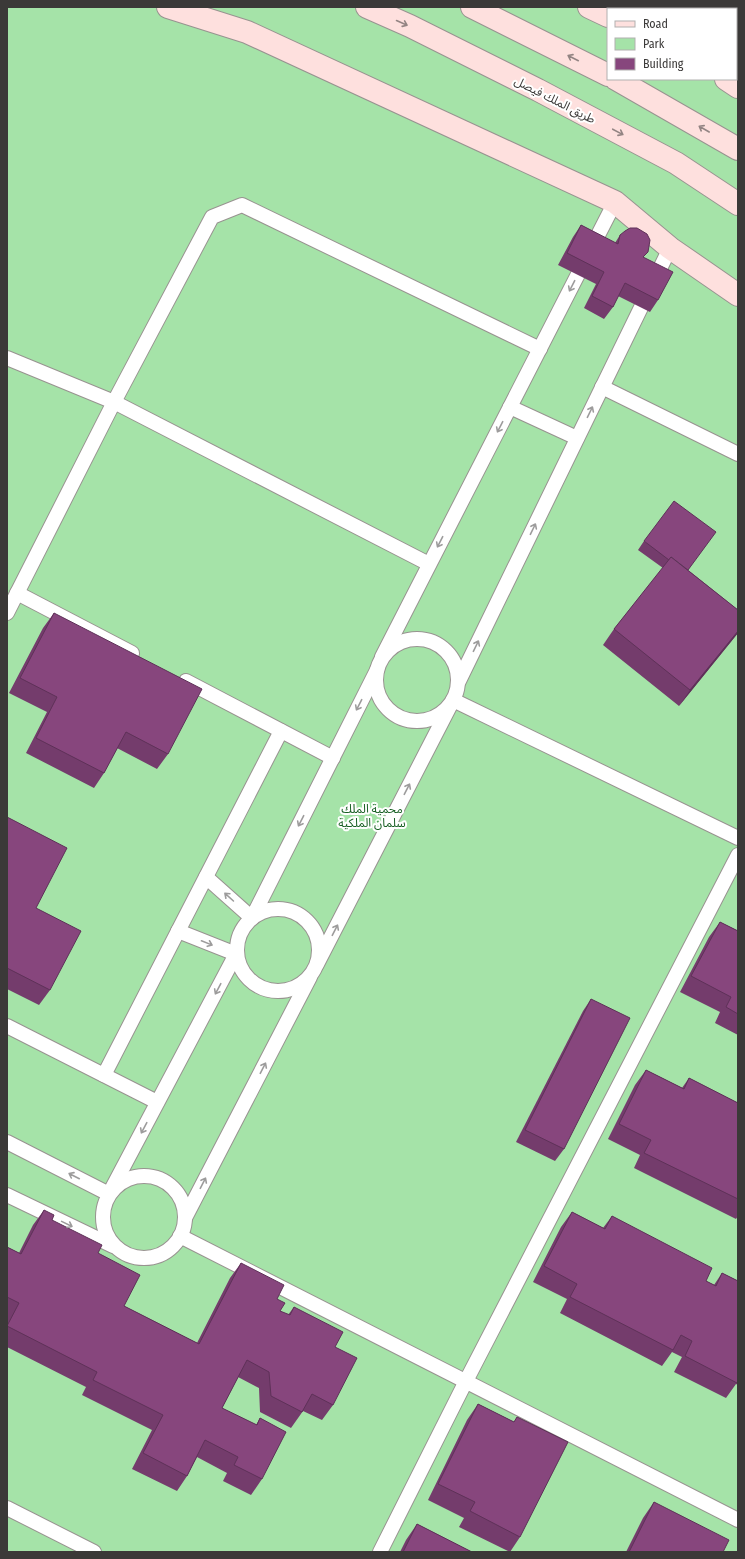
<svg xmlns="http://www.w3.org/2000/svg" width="745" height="1559" font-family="'Fira Sans Condensed','Noto Sans Arabic',sans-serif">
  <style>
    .green { fill: #a5e3a8; fill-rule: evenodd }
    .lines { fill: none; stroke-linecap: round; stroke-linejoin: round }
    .lane-casing { stroke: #989390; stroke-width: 16 }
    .secondary-casing { stroke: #989390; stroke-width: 24 }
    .lane { stroke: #fff; stroke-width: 14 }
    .secondary { stroke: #fee0de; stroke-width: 22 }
    .wall { fill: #743c6c }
    .shaded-wall { fill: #5e3158 }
    .building { fill: #87467d; stroke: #5e3158 }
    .oneway { stroke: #938483 }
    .oneway2 { stroke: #9d9c9c }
    .labels { text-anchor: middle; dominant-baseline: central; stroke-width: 4; stroke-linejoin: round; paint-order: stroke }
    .street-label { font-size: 12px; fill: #3b3938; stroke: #fff }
    .park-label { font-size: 12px; fill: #175f23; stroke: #fff }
  </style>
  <rect width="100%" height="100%" fill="#e4dedb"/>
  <path class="green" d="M7,7H738V1552H7ZM608,9H736V79H608Z"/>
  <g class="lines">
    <g class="lane-casing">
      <g id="lane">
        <path d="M7,358L114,402L429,564"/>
        <path d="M602,387L738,454"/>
        <path d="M510,407L577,438"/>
        <path d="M17,593L132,653"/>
        <path d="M7,613L114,402L212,217L242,205L540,349"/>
        <circle cx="417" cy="680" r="41"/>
        <path d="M382,657L615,202"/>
        <path d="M186,681L333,758"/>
        <path d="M459,681L670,248"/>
        <path d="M453,700L738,838"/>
        <path d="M206,877L252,918L377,670"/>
        <circle cx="278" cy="950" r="41"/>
        <path d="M317,964L450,706"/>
        <path d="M7,1026L157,1102"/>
        <path d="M104,1075L281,731"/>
        <path d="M7,1142L109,1194L236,954L178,931"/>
        <circle cx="144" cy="1217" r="41"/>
        <path d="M7,1195L113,1246"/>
        <path d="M185,1218L310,977"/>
        <path d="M180,1236L738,1520"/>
        <path d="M7,1508L94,1552"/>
        <path d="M380,1552L466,1381L738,855"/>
      </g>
    </g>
    <g class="secondary-casing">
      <g id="secondary">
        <path d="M168,7L247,32L615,202L670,248L738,295"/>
        <path d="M367,7L410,26L538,90L676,163L738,204"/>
        <path d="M472,7L608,75"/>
        <path d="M589,7L608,16"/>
        <path d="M616,79L738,149"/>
        <path d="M726,79L738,87"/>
      </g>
    </g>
    <use href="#lane" class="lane"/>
    <use href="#secondary" class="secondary"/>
  </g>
  <g class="wall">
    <path d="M581,225L615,243L620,235L644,258L658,300L650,312L618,296L613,307L604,319L584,308L596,284L558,265L573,237Z"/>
    <path d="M644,541L688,570L738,610V633L679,706L603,645L614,629L663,568L638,550Z"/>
    <path d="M54,613L168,754L157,769L117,748L104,773L94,788L26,753L47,712L9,693L43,628Z"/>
    <path d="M7,817L36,908L50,990L39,1005L7,989Z"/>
    <path d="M720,922L738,931V1035L715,1023L720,1012L680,992L709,937Z"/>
    <path d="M591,999L564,1149L555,1161L516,1142L583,1011Z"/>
    <path d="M646,1070L682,1088L689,1078L738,1103V1216L736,1219L634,1168L640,1155L608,1139L635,1085Z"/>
    <path d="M44,1210L52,1220L98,1253L124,1306L197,1343L230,1278L241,1263L277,1299L280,1311L288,1315L294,1307L335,1347L333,1405L322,1420L303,1411L291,1428L260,1412L259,1388L238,1377L222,1408L256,1425L260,1418L262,1479L251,1495L223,1481L227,1473L197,1457L187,1476L177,1491L132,1469L152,1430L82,1395L86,1387L7,1347V1320L8,1318H7V1247L19,1253L33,1225Z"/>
    <path d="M572,1212L603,1228L612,1216L706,1281L714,1285L722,1273L738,1281V1385L736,1384L726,1398L674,1372L682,1357L672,1352L662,1366L560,1313L567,1299L533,1282L561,1227Z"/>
    <path d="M478,1404L514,1422L517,1417L520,1537L510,1552L459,1527L464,1518L428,1500L467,1420Z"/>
    <path d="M654,1502L723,1552H626L643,1518Z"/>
    <path d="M417,1524L472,1552H400L406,1540Z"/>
  </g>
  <path class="shaded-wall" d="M738,631V633L679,706L690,690Z"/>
  <g class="building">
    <path d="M581,225L618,244L620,235L625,231L630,228H637L647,234L650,240L648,252L643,257L673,272L658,300L625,283L613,307L592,296L604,272L567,253Z"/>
    <path d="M674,501L716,532L688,570L671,557L669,560L644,541Z"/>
    <path d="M671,557L738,610V631L690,690L614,629Z"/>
    <path d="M54,613L202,689L168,754L126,732L104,773L36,738L57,697L20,678Z"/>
    <path d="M7,817L67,848L36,908L81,931L50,990L7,968Z"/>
    <path d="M720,922L738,931V1014L726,1007L731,997L691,976Z"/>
    <path d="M591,999L630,1018L564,1149L525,1130Z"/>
    <path d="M646,1070L684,1089L689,1078L738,1103V1199L644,1153L651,1140L619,1124Z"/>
    <path d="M44,1210L54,1215L52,1220L102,1245L98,1253L140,1275L124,1306L199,1344L241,1263L284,1285L277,1299L285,1303L280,1311L290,1315L294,1307L343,1332L335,1347L357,1358L333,1405L312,1394L302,1412L271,1396L269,1372L247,1360L222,1408L257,1425L260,1418L286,1432L262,1479L234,1465L238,1457L205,1440L187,1476L143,1453L163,1415L93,1380L97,1372L7,1326L19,1303L7,1297V1247L21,1254Z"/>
    <path d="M572,1212L605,1229L612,1216L712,1268L706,1281L716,1286L722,1273L738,1281V1381L737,1383L685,1356L692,1341L681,1335L673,1350L570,1297L577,1284L544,1266Z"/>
    <path d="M478,1404L514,1422L517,1417L568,1442L520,1537L470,1511L475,1502L438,1484Z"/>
    <path d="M654,1502L729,1540L723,1552H629Z"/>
    <path d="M417,1524L472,1552H403Z"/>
  </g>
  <defs><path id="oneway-shaft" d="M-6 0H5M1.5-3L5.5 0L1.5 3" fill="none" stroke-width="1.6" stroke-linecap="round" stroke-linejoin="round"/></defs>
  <g class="oneway">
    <use href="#oneway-shaft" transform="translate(402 23) rotate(24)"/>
    <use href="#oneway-shaft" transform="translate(573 58) rotate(-153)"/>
    <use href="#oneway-shaft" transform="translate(704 129) rotate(-150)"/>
    <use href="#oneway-shaft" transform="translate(618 132) rotate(28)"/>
  </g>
  <g class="oneway2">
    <use href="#oneway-shaft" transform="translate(572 286) rotate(117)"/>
    <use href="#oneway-shaft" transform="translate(590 412) rotate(-64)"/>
    <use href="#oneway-shaft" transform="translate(500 427) rotate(117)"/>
    <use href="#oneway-shaft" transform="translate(533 529) rotate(-64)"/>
    <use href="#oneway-shaft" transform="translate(440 542) rotate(117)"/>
    <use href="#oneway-shaft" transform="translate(476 646) rotate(-64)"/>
    <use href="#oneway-shaft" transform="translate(359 705) rotate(117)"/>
    <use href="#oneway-shaft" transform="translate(407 789) rotate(-63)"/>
    <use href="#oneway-shaft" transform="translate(301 821) rotate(117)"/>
    <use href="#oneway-shaft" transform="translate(229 897) rotate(-138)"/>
    <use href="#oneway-shaft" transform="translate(335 930) rotate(-63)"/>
    <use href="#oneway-shaft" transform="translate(207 943) rotate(22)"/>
    <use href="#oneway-shaft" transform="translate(218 989) rotate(118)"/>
    <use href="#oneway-shaft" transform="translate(263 1068) rotate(-63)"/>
    <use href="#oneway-shaft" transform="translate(144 1128) rotate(118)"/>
    <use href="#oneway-shaft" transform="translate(74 1176) rotate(-153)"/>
    <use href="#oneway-shaft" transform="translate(203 1183) rotate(-63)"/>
    <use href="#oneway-shaft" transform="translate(67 1224) rotate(26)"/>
  </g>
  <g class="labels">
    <g class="street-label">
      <text transform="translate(555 100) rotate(27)">طريق الملك فيصل</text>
    </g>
    <g class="park-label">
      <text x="372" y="809">محمية الملك<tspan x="372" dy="14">سلمان الملكية</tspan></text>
    </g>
  </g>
  <rect width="745" height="1559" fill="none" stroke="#3b3938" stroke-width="16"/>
  <rect x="607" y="8" width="130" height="72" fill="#ffffff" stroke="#b1b0af"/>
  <rect x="615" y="21" width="20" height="6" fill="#fee0de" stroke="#b1b0af"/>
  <text x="643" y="28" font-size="12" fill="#3b3938">Road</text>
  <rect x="615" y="38" width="20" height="12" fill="#a5e3a8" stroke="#b1b0af"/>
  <text x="643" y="48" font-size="12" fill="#3b3938">Park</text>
  <rect x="615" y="58" width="20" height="12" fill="#87467d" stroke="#b1b0af"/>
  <text x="643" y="68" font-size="12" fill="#3b3938">Building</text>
</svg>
